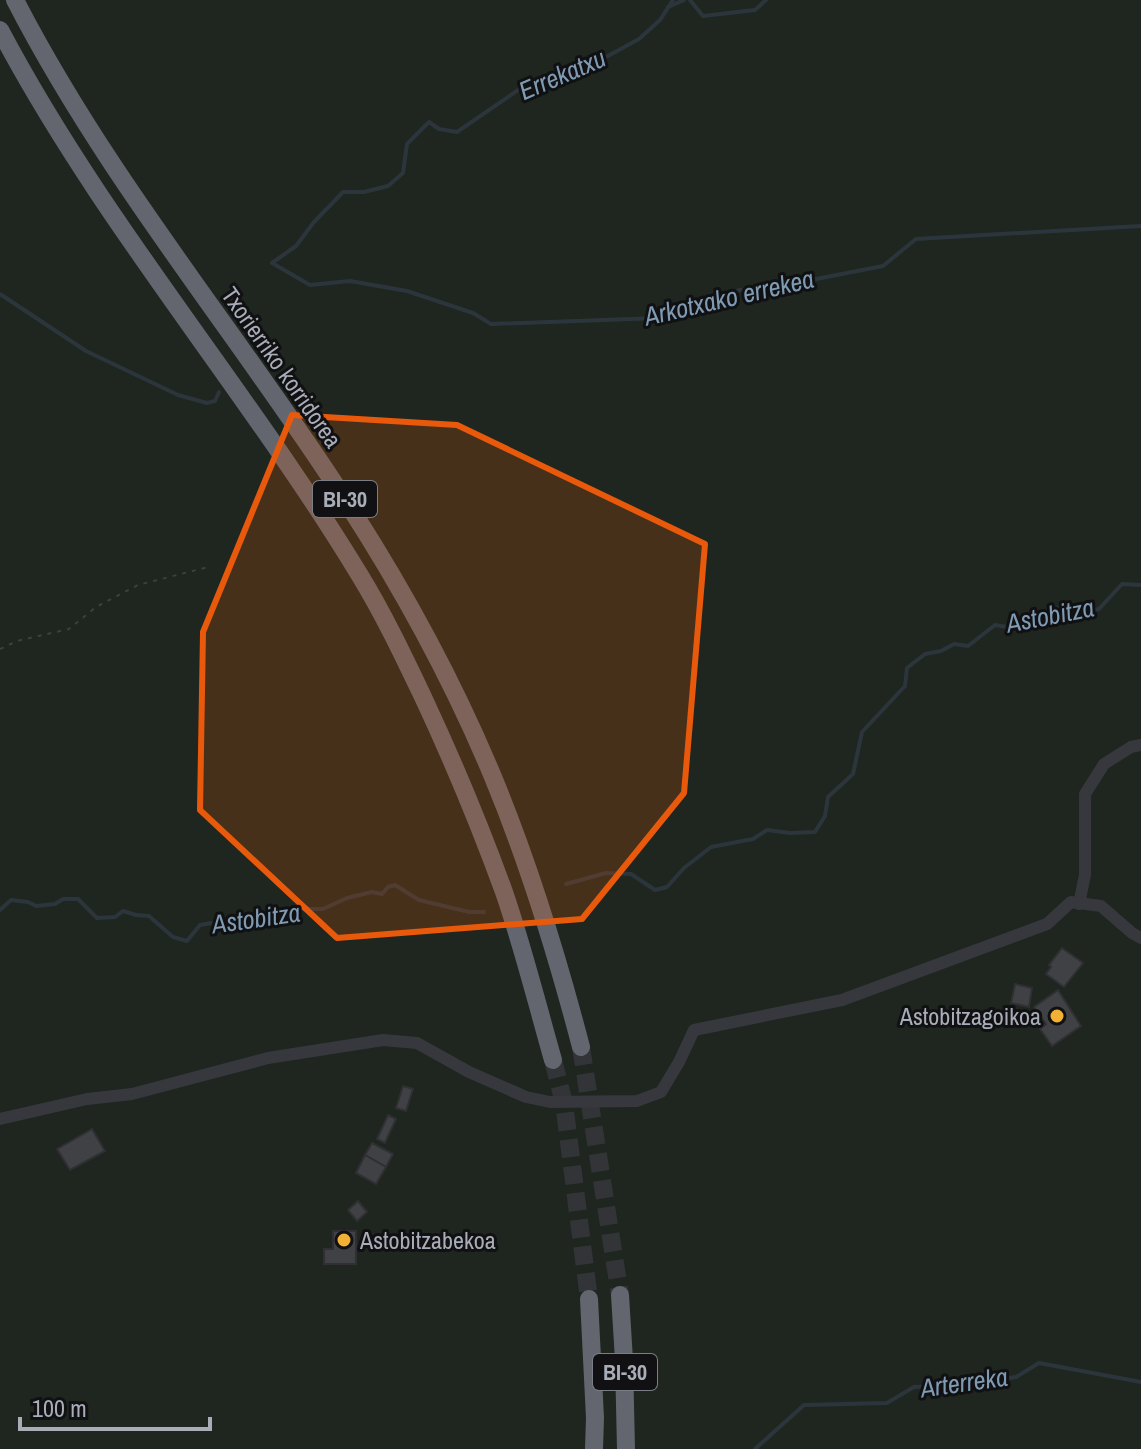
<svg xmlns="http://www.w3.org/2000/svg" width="1141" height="1449" font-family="'Archivo Narrow',sans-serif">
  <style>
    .green { fill: #1e261f }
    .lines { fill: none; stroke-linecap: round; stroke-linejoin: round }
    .stream { stroke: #2c353c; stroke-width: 4 }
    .building { fill: #404145; stroke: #303034; stroke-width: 2 }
    .highway-tunnel { stroke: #333438; stroke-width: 18; stroke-dasharray: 18 9; stroke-linecap: butt }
    .path { stroke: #3d3f44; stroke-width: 2; stroke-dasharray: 4 6; stroke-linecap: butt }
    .minor { stroke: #37383d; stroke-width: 12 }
    .highway { stroke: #63666e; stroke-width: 18 }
    .marked { fill: #e8590c; fill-opacity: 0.2; stroke: #e8590c; stroke-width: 6; stroke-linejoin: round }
    .poi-dot { fill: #f2b134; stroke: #111113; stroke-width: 3 }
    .labels { text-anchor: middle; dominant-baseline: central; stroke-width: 6; stroke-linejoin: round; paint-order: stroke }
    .shield { fill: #111113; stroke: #7b7e86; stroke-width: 2 }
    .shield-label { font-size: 22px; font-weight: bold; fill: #a8adb8 }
    .street-label { font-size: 24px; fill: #a8adb8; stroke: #111113 }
    .poi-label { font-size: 24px; fill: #a8adb8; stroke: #111113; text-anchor: end }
    .water-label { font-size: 26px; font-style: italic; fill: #7f9bb3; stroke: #111113 }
  </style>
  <rect width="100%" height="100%" fill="#161618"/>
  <rect class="green" x="0" y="0" width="1141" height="1449"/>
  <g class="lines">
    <g class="stream">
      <path d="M673,0L660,20L639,39L584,69L521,88L457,132L439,129L429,122L407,144L403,173L388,186L364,192H343L314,222L296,246L272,263L310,285L350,281L407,291L473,313L491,324L658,318L740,290L811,280L883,266L916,239L1141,226"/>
      <path d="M690,0L703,16L755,10L766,0"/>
      <path d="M668,7L684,0"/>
      <path d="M0,294L86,351L178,395L207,403L215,401L219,392"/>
      <path d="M566,884L606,873L631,874L655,890L667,887L684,868L711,847L753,839L767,830L790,833L815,832L825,816L828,797L853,774L862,732L905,686L907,668L925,654L941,651L954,644L968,646L995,625L1013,628L1036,615L1061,607L1089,611L1099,609L1122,584L1141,585"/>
      <path d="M0,910L11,900L28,902L36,906L55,904L63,899H78L97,918L115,917L123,911L136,915L149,916L173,937L187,941L200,925L294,909H323L347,898L372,892L382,894L388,887L395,885L419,900L469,912H484"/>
      <path d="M755,1449L804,1405L887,1403L914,1387L959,1385L1016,1377L1039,1363L1141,1382"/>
    </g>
  </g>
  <g class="building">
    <path d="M1062,948L1083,963L1064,987L1046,974L1051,967L1049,965Z"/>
    <path d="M1015,984L1032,988L1029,1007L1011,1003Z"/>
    <path d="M1058,990L1081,1026L1052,1046L1040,1029L1046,1024L1034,1007Z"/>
    <path d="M403,1086L413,1089L406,1111L396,1108Z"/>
    <path d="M388,1115L396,1119L385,1143L377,1139Z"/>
    <path d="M92,1129L105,1151L70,1170L57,1149Z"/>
    <path d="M372,1143L393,1154L386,1167L365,1155Z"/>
    <path d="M365,1155L386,1167L376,1184L356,1173Z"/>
    <path d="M358,1201L367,1212L357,1221L348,1210Z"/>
    <path d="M333,1231H356V1264H324V1249H333Z"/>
  </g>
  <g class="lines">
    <g class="highway-tunnel">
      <path d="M581,1047L620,1295"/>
      <path d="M553,1060L564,1103L589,1299"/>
    </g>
    <path class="path" d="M0,649L17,641L69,629L96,607L138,585L208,567"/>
    <g class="minor">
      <path d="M1079,904L1085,875V794L1104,764L1131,747L1141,745"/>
      <path d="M0,1119L87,1099L132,1094L268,1058L383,1040L417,1043L469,1072L526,1097L550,1102L637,1101L661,1092L679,1062L694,1030L842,1000L1047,924L1071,902L1101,906L1132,933L1141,938"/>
    </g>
    <g class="highway">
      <path d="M15,0C105,175 231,325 338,489C398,580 451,676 493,777C529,864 557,955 581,1047"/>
      <path d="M0,30C102,223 246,388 359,574C383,613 403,655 423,697C453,761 480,826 504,892C523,947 537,1004 553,1060"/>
      <path d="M620,1295L624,1360L626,1449"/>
      <path d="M589,1299L595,1418L594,1449"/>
    </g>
  </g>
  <path class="marked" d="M292,415L457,425L705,544L684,793L582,919L337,938L200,810L203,632Z"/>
  <g class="poi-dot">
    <circle cx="1057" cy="1016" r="8"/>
    <circle cx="344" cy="1240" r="8"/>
  </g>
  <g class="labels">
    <g class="shield">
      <rect x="313" y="481" width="64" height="36" rx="6"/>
      <rect x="593" y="1354" width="64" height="36" rx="6"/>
    </g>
    <g class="shield-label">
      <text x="345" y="499">BI-30</text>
      <text x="625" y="1372">BI-30</text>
    </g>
    <g class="street-label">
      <text transform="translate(282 367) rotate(55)">Txorierriko korridorea</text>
    </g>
    <g class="poi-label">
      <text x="1041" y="1016">Astobitzagoikoa</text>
      <text x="360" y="1240" text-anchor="start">Astobitzabekoa</text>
    </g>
    <g class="water-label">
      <text transform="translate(562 74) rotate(-23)">Errekatxu</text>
      <text transform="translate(729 297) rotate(-13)">Arkotxako errekea</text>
      <text transform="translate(1050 615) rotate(-11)">Astobitza</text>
      <text transform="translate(256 918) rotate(-8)">Astobitza</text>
      <text transform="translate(964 1382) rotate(-8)">Arterreka</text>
    </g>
  </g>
  <path d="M20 1417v12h190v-12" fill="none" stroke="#a8adb8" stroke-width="4"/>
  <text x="32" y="1417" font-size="24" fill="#a8adb8" stroke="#111113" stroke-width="6" paint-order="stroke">100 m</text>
</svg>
